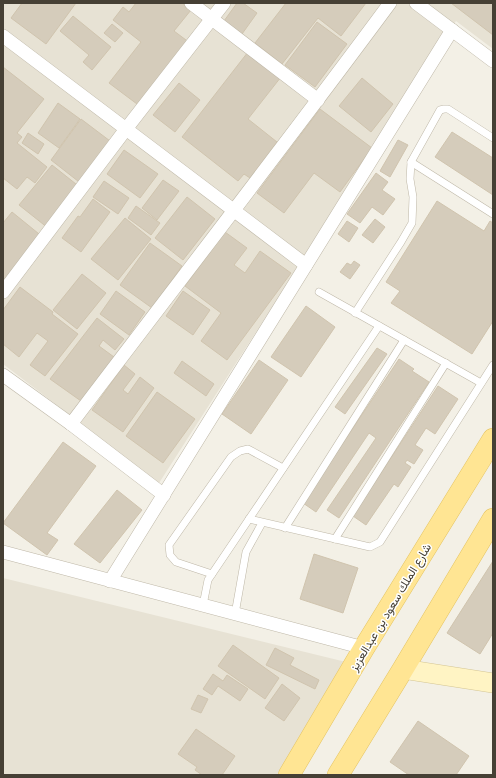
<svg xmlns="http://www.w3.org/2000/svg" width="496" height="778" font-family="'IBM Plex Sans',Vazirmatn,sans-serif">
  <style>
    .residential { fill: #e7e2d4 }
    .building { fill: #d5ccbb; stroke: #d0c4ae }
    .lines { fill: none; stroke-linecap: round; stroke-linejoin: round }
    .lane-casing { stroke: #bfb8a8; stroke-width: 8 }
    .street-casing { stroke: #bfb8a8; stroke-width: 14 }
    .secondary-casing { stroke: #d4c695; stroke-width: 20 }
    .primary-casing { stroke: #e5c462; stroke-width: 22 }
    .lane { stroke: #fff; stroke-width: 7 }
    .street { stroke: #fff; stroke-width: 13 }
    .secondary { stroke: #fff4c4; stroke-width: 19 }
    .primary { stroke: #ffe593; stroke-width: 21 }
    .labels { text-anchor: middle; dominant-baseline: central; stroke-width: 3; stroke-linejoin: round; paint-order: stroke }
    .street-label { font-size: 12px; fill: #464035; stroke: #fff }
  </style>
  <rect width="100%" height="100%" fill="#f3f0e6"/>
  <g class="residential">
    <path d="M3,3H493V49L456,21L159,483L3,364Z"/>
    <path d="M3,578L346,662L277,775H3Z"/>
  </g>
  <g class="building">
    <path d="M22,3H76L46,44L11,18Z"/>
    <path d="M136,3H182L191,10L174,31L190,43L141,107L109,83L141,42L113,20L123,7L129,12Z"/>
    <path d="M237,3H243L257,13L242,34L224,21Z"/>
    <path d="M286,3H366L341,36L318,18L282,64L255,43Z"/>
    <path d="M451,3H493V35Z"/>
    <path d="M73,16L111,47L92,70L83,62L89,55L60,31Z"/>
    <path d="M317,22L347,44L315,87L285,65Z"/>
    <path d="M112,24L123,33L115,42L104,33Z"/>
    <path d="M248,52L281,77L248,119L277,142L250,178L244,174L238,181L182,137Z"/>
    <path d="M3,67L44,99L17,133L22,137L17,143L47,167L35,183L27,177L17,189L3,178Z"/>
    <path d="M362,78L393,104L371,132L339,106Z"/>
    <path d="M179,83L200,100L175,132L153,115Z"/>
    <path d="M58,103L80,119L59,148L38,133Z"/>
    <path d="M320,109L372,148L340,192L314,173L284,213L257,193Z"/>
    <path d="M81,119L114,144L83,185L51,160Z"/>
    <path d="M452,132L493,158V195L435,157Z"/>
    <path d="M28,133L44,144L38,154L22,143Z"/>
    <path d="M398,140L408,145L390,177L380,171Z"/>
    <path d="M124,150L158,174L140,198L107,174Z"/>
    <path d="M52,165L81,188L48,228L19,205Z"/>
    <path d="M376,173L388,182L382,190L395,199L383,215L372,207L360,223L347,214Z"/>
    <path d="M163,180L179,191L157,220L142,208Z"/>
    <path d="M104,181L129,198L118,214L93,197Z"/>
    <path d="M187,197L215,219L183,260L155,238Z"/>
    <path d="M93,199L110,212L81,252L62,238L78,216L80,217Z"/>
    <path d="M437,201L484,231L490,221L493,223V321L472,354L391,303L400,291L386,282Z"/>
    <path d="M136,206L160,223L151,235L128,218Z"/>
    <path d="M12,212L44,238L3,290V223Z"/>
    <path d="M125,218L151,239L118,280L91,259Z"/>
    <path d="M375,219L385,227L373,243L362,235Z"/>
    <path d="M347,221L358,228L349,242L338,234Z"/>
    <path d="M225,232L247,248L234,265L245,273L260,251L291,273L227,360L201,341L221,313L185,286Z"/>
    <path d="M150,243L182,266L152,308L120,285Z"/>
    <path d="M354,261L360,265L350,279L340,272L347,263L351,265Z"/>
    <path d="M82,274L106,293L77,329L53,310Z"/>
    <path d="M20,287L53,312L52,314L78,334L45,376L30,365L48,341L37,333L19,357L3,344V310Z"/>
    <path d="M116,291L145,312L129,335L100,314Z"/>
    <path d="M183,291L210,310L193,335L166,316Z"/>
    <path d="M306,306L335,327L301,377L271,357Z"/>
    <path d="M97,318L124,339L115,350L103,340L99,346L114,357L81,401L50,379Z"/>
    <path d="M377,348L387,354L345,414L335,407Z"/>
    <path d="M399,359L414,369L412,371L429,382L339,518L327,510L376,438L369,433L316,512L303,503Z"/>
    <path d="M259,360L288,380L251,434L222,414Z"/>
    <path d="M182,361L214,384L206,396L174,373Z"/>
    <path d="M124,365L135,374L123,390L128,394L140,377L154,388L123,432L92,410Z"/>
    <path d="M438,386L458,399L435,434L426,428L415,445L423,450L414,464L407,460L405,463L411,467L398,487L394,484L366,525L353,516Z"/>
    <path d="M157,392L195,419L163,463L126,436Z"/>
    <path d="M63,442L96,466L47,533L58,540L47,555L3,523Z"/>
    <path d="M117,490L142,510L100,563L74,544Z"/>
    <path d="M314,554L358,568L343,613L300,599Z"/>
    <path d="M493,561V633L480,654L447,633Z"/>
    <path d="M233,645L279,678L265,699L218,666Z"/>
    <path d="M275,648L294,658L290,665L319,680L315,689L266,665Z"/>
    <path d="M213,674L223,681L227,675L248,689L240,701L218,686L212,695L203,689Z"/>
    <path d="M282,684L300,698L284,721L265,708Z"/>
    <path d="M198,695L208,699L201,713L191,709Z"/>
    <path d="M418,721L469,756L456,775H409L390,762Z"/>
    <path d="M196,729L235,756L222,775H202L195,770L197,767L178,754Z"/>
  </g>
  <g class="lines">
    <g class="lane-casing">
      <g id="lane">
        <path d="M411,162L493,214"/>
        <path d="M319,292L481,383"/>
        <path d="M355,313L401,242L412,223L413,197L410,179L411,162L440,110L444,109H448L493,138"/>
        <path d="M249,519L370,547L380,542L493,365"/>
        <path d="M285,528L404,340"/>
        <path d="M335,539L446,363"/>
        <path d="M212,574L176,562L170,555L169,545L231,457L240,451L248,449L283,468"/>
        <path d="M203,605L208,580L379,326"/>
        <path d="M235,614L246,552L262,523"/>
      </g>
    </g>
    <g class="street-casing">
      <g id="street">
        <path d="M191,3L318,100"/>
        <path d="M416,3L493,61"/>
        <path d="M3,36L306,265"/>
        <path d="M3,292L126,129L224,3"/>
        <path d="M3,375L71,424L164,495"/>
        <path d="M71,424C177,284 285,145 390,3"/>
        <path d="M3,552L364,648"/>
        <path d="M110,581L452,30"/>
      </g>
    </g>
    <g class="secondary-casing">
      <path id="secondary" d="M403,669L493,683"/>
    </g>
    <g class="primary-casing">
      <g id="primary">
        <path d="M289,775L364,648L493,439"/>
        <path d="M338,775L403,669L493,519"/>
      </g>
    </g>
    <use href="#lane" class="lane"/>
    <use href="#street" class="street"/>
    <use href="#secondary" class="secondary"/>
    <use href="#primary" class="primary"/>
  </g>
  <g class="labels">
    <g class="street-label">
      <text transform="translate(390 607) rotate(-59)">شارع الملك سعود بن عبدالعزيز</text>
    </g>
  </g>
  <rect width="496" height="778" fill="none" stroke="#464035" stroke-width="8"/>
</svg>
